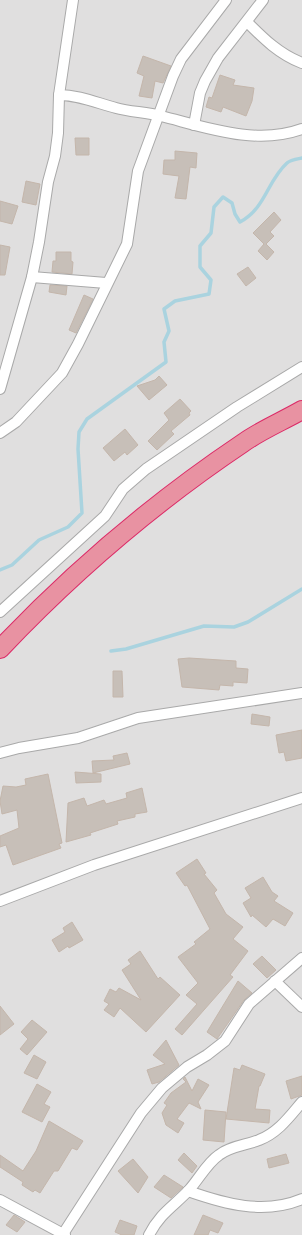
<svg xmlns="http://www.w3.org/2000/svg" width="302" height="1235" font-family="Barlow,sans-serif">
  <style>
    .residential { fill: #e0dfdf }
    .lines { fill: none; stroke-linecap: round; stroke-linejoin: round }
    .stream { stroke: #aad3df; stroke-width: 3.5 }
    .building { fill: #c7bfb8; stroke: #c4b6ab }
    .street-casing { stroke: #a9a9a9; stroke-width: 12 }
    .highway-casing { stroke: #dc2a67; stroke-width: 20 }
    .street { stroke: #fff; stroke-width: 10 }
    .highway { stroke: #e892a2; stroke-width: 18 }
  </style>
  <rect width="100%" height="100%" fill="#f2efe9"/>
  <rect class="residential" x="0" y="0" width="302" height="1235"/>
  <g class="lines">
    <g class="stream">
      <path d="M0,570L12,565L39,540L68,527L82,513L78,449L79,432L87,419L166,362L164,342L169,331L164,309L175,301L209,294L211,280L200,267V246L211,233L214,207L223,197L232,203L235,214L240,222C266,208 267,181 287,163C290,160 297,159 302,158"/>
      <path d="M111,651L126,649L204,626L234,627L248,622L302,589"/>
    </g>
  </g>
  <g class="building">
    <path d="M143,56L171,66L163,83L155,81L152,98L139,96L144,76L137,73Z"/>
    <path d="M220,75L235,80L233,85L254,88L252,101L246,116L223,107L221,112L206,107L209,97L212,98Z"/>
    <path d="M75,138H89V155H76Z"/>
    <path d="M175,151L197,153L196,168L190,167L186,199L175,198L179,176L163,174L164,160H175Z"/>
    <path d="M26,181L40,184L36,205L22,202Z"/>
    <path d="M0,201L18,206L12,224L0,221Z"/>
    <path d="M274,212L281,220L270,232L274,236L266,244L274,252L267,260L258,251L264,244L253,233Z"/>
    <path d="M0,245L10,247L5,275H0Z"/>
    <path d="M56,252H71V261L73,262L72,274L52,272L53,261H56Z"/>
    <path d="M248,267L256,278L246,286L237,274Z"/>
    <path d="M50,285L67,286L66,295L49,292Z"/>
    <path d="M84,295L93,299L76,333L69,330Z"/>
    <path d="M159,376L167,385L149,400L137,386L155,380Z"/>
    <path d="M180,399L191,411L189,413L190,415L171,431L174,434L157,450L148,441L169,420L164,413Z"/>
    <path d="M125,429L138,445L127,455L125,452L114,461L103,448Z"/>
    <path d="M189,658L236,661V668L248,669L247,683L233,682V686L220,685L219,690L182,687L178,659Z"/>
    <path d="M113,671H122L123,697H113Z"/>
    <path d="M252,714L270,717L269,726L251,724Z"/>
    <path d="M302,730V758L286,761L284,752L279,753L276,735Z"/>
    <path d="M127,753L130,764L93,773L92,761L114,760L113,756Z"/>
    <path d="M75,772L101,774V782L76,783Z"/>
    <path d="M48,774L62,843L59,844L61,848L13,865L6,845L0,847V836L19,828L17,810L2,814L0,801L3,786L16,787L26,785L25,779Z"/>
    <path d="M142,788L147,812L135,814V817L117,821L118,824L90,833L91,835L66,842L68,803L84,798L87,806L104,800L106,804L127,798L126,793Z"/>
    <path d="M197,859L206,873L204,874L217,890L214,893L226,914L243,927L233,939L248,951L230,975L233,977L182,1035L175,1029L197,1004L186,995L198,983L178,957L196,944L194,942L210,929L187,885L185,886L176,873Z"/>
    <path d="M263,877L272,892L278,896L274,901L293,913L285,926L273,919L266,927L252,915L251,917L243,903L251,898L245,888Z"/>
    <path d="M72,922L83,940L69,948L68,946L59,952L52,940L65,932L63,928Z"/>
    <path d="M140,951L158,979L160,977L180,995L146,1032L120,1008L114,1017L104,1010L109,1004L104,1001L110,989L116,992L119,988L141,1000L122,970L131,964L128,960Z"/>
    <path d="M262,956L276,970L267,978L253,964Z"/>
    <path d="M238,981L252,993L244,1000L217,1039L207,1032Z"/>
    <path d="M0,1006L14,1024L0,1035Z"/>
    <path d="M32,1020L47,1032L27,1055L20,1049L28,1039L21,1032Z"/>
    <path d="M166,1040L179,1065L159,1082L152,1084L147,1070L165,1064L153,1055Z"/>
    <path d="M34,1055L46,1062L37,1079L24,1073Z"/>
    <path d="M242,1065L265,1074L260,1086H259L255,1109L270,1110L269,1123L226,1119L234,1068L240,1070Z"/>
    <path d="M302,1076V1095L291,1099L286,1081Z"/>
    <path d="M185,1077L192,1091L198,1079L209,1085L198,1102L201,1109L189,1103L177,1119L184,1123L178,1133L166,1125L162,1113L167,1105L164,1103L171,1093L186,1082L183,1079Z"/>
    <path d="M37,1084L51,1092L44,1104L50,1107L42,1122L22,1112Z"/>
    <path d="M205,1110L226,1112L224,1142L203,1140Z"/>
    <path d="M49,1121L83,1141L77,1150L72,1148L58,1171H54L40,1193L35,1190L33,1192L22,1185L23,1182L0,1167V1155L23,1171L36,1151Z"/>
    <path d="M184,1153L197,1166L192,1173L178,1160Z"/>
    <path d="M286,1154L289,1163L269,1168L267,1159Z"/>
    <path d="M133,1159L148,1177L138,1193L118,1171Z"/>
    <path d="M164,1175L183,1187L171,1198L154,1187Z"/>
    <path d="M14,1215L25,1222L17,1232L6,1225Z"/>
    <path d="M203,1215L223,1223L218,1233L210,1230L208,1235H194Z"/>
    <path d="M120,1220L137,1226L134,1235H122L115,1232Z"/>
  </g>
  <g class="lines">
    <g class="street-casing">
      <g id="street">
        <path d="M247,22C264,39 279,54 302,63"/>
        <path d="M59,95C79,95 97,103 116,108C130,112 146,112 161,116C205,127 256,146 302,129"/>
        <path d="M194,125L200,93L205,81L218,58L263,0"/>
        <path d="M32,277L106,283"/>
        <path d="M0,389L32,277L39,242L48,182L55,156L58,133L59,95L73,0"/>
        <path d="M0,433L16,422L62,373L78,344L127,244L138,171L173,76L181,59L226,0"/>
        <path d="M0,612L105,516L123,489L146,469L237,407L302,367"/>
        <path d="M0,753L19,748L78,738L138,718L302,693"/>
        <path d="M0,901L94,865L302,798"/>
        <path d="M275,981L302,1007"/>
        <path d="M188,1191C225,1204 264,1215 302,1199"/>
        <path d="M0,1200L65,1235"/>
        <path d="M63,1234L141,1113L162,1088L187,1067L207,1055L225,1041L249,1004L302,958"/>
        <path d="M149,1235C160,1213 174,1206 189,1190C199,1179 207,1163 219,1155C230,1146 247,1145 259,1140C278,1133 290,1116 302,1102"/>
      </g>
    </g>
    <g class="highway-casing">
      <path id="highway" d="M0,649C73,572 155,502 243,443C261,430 283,421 302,410"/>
    </g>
    <use href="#street" class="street"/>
    <use href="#highway" class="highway"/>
  </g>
</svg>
